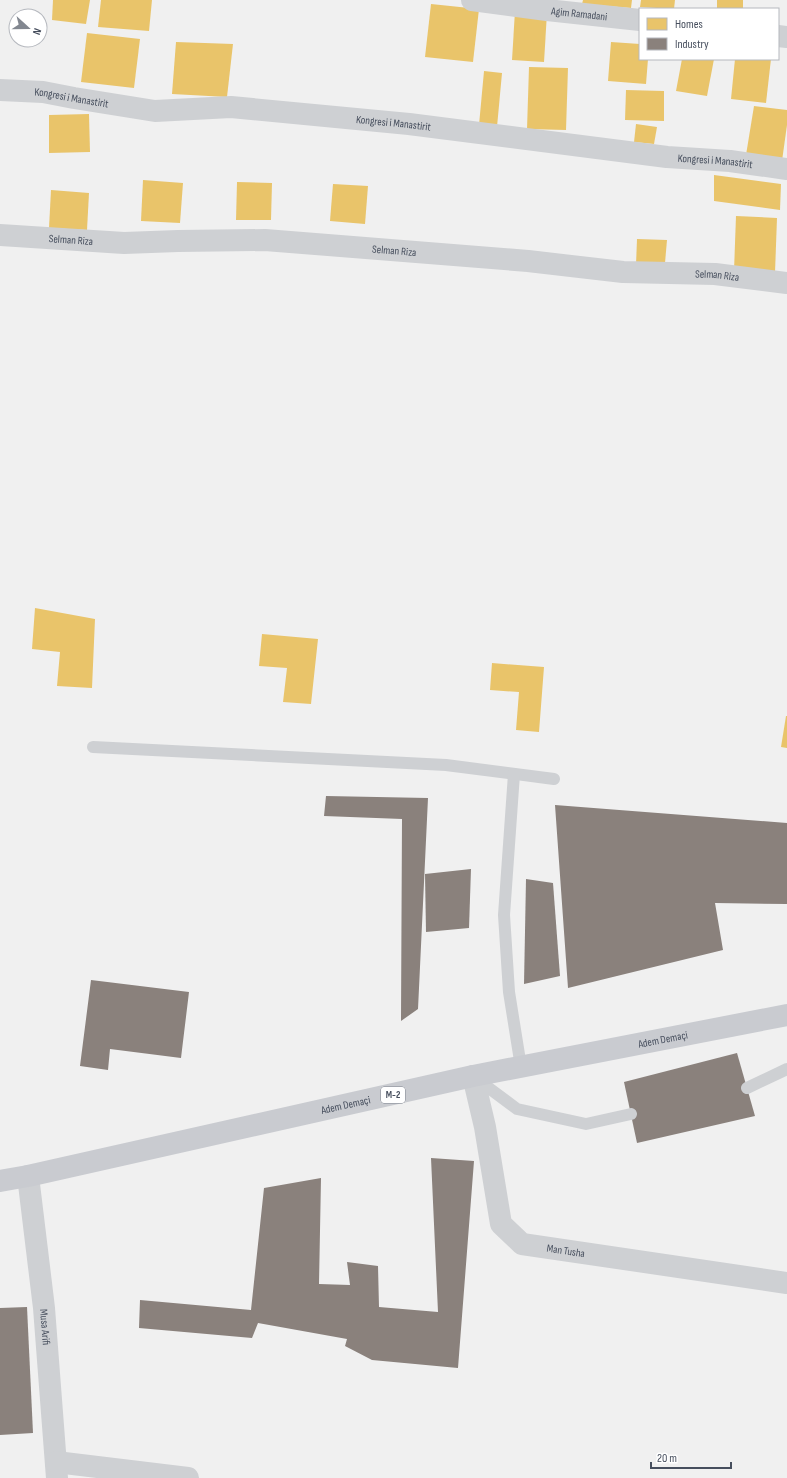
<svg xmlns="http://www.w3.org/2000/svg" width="787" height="1478" font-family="'Sofia Sans Condensed',sans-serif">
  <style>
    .homes { fill: #e9c46a }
    .industry { fill: #8a817c }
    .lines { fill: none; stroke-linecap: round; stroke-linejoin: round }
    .service { stroke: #ced0d3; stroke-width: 12 }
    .minor { stroke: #ced0d3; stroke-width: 22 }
    .primary { stroke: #c9cbd0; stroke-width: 22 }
    .labels { text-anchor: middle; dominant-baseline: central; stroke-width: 4; stroke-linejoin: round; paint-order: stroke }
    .shield { fill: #fff; stroke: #7e838e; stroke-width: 1 }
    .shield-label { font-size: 10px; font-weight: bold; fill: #464e5d }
    .street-label { font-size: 11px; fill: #464e5d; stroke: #fff }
  </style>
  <rect width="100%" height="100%" fill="#f0f0f0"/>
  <g class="homes">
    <path d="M53,0H90L86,24L52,20Z"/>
    <path d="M101,0H152L149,31L98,27Z"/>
    <path d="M583,0H632L631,8L582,4Z"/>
    <path d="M641,0H675L674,9L640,7Z"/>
    <rect x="717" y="0" width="26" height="9"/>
    <path d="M431,4L479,9L473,62L425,57Z"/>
    <path d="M515,11L547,13L544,62L512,60Z"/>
    <path d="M87,33L140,39L134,88L81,82Z"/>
    <path d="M176,42L233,44L227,97L172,94Z"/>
    <path d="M611,42L640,44V59H648L646,84L608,81Z"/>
    <path d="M682,59H714L707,96L676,91Z"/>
    <path d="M735,59H771L766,103L731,99Z"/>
    <path d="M529,67L568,68L566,130L527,129Z"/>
    <path d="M484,71L502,73L497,127L479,125Z"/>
    <path d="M626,90L664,91V121L625,120Z"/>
    <path d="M754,106L787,110V125L782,161L746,155Z"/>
    <path d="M89,114L90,152L49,153V115Z"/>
    <path d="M636,124L657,127L654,144L634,142Z"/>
    <path d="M714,175L781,184L780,210L714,201Z"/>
    <path d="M143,180L183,183L180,223L141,221Z"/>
    <path d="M237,182L272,183L271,220H236Z"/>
    <path d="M333,184L368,186L365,224L330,221Z"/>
    <path d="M51,190L89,193L87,230L49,228Z"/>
    <path d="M736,216L777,218L775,273L734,271Z"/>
    <path d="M637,239L667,240L665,263L636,265Z"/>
    <path d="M35,608L95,619L92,688L57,686L60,652L32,649Z"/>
    <path d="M262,634L318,639L311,704L283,702L287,668L259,666Z"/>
    <path d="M492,663L544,667L539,732L516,730L519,692L490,690Z"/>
    <path d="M786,716H787V748L781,747Z"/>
  </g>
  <g class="industry">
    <path d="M326,796L428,798L418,1009L401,1021L402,819L324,816Z"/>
    <path d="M555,805L787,823V904L715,903L723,950L568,988Z"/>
    <path d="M471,869L469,928L426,932L425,874Z"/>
    <path d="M526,879L553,883L560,976L524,984Z"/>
    <path d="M91,980L189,992L181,1058L110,1049L108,1070L80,1066Z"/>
    <path d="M737,1053L755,1116L637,1143L624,1082Z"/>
    <path d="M431,1158L474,1161L458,1368L372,1360L345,1346L347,1339L258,1323L252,1338L139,1328L140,1300L251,1310L264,1188L321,1178L319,1284L350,1285L347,1262L378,1266L379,1307L438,1312Z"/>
    <path d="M27,1307L33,1433L0,1435V1308Z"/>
  </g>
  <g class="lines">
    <g class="service">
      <path d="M93,747L446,765L554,779"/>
      <path d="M514,774L504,915L509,992L521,1067"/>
      <path d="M474,1077L517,1109L586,1124L631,1114"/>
      <path d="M747,1088L787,1069"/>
    </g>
    <g class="minor">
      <path id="s1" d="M472,0L547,10L640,20"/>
      <path d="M778,36L787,37"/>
      <path id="s2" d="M0,90L43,92L74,98L155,111L231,107L409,124L667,157L730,161L787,169"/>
      <path id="s3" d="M0,235L124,243L178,241L265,240L528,261L623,272L715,274L787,283"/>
      <path id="s4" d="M473,1076L485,1127L501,1224L522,1244L787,1283"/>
      <path id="s5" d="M28,1176L44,1308L57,1478"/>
      <path d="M56,1462L188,1478"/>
    </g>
    <path class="primary" id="s6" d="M0,1181L28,1176L473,1076L787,1015"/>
  </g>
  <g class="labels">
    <rect class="shield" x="381" y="1087" width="24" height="16" rx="3"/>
    <g class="shield-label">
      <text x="393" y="1095">M-2</text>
    </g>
    <g class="street-label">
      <text stroke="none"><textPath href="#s1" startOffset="108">Agim Ramadani</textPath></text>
      <text stroke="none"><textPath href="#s2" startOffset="72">Kongresi i Manastirit</textPath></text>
      <text stroke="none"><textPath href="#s2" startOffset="396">Kongresi i Manastirit</textPath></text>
      <text stroke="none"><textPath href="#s2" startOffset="720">Kongresi i Manastirit</textPath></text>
      <text stroke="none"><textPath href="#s3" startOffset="71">Selman Riza</textPath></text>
      <text stroke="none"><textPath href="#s3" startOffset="395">Selman Riza</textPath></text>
      <text stroke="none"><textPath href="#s3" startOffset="719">Selman Riza</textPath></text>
      <text stroke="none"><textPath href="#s6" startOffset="678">Adem Demaçi</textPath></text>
      <text stroke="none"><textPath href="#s6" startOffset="354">Adem Demaçi</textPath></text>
      <text stroke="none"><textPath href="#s4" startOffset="224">Man Tusha</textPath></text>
      <text stroke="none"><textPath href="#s5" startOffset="152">Musa Arifi</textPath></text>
    </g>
  </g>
  <rect x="639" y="8" width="140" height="52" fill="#ffffff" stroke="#b5b8be"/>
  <rect x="647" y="18" width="20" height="12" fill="#e9c46a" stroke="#b5b8be"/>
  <text x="675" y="28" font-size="12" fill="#464e5d">Homes</text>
  <rect x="647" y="38" width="20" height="12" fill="#8a817c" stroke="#b5b8be"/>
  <text x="675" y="48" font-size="12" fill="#464e5d">Industry</text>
  <g transform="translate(28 28) rotate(111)"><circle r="19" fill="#ffffff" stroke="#b5b8be"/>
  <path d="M0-3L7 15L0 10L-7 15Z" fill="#828790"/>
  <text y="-6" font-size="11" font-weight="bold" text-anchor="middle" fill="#464e5d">N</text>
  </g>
  <path d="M651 1462v6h80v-6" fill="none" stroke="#464e5d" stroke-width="2"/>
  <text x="657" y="1462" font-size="12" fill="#464e5d" stroke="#ffffff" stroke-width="3" paint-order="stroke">20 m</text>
</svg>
